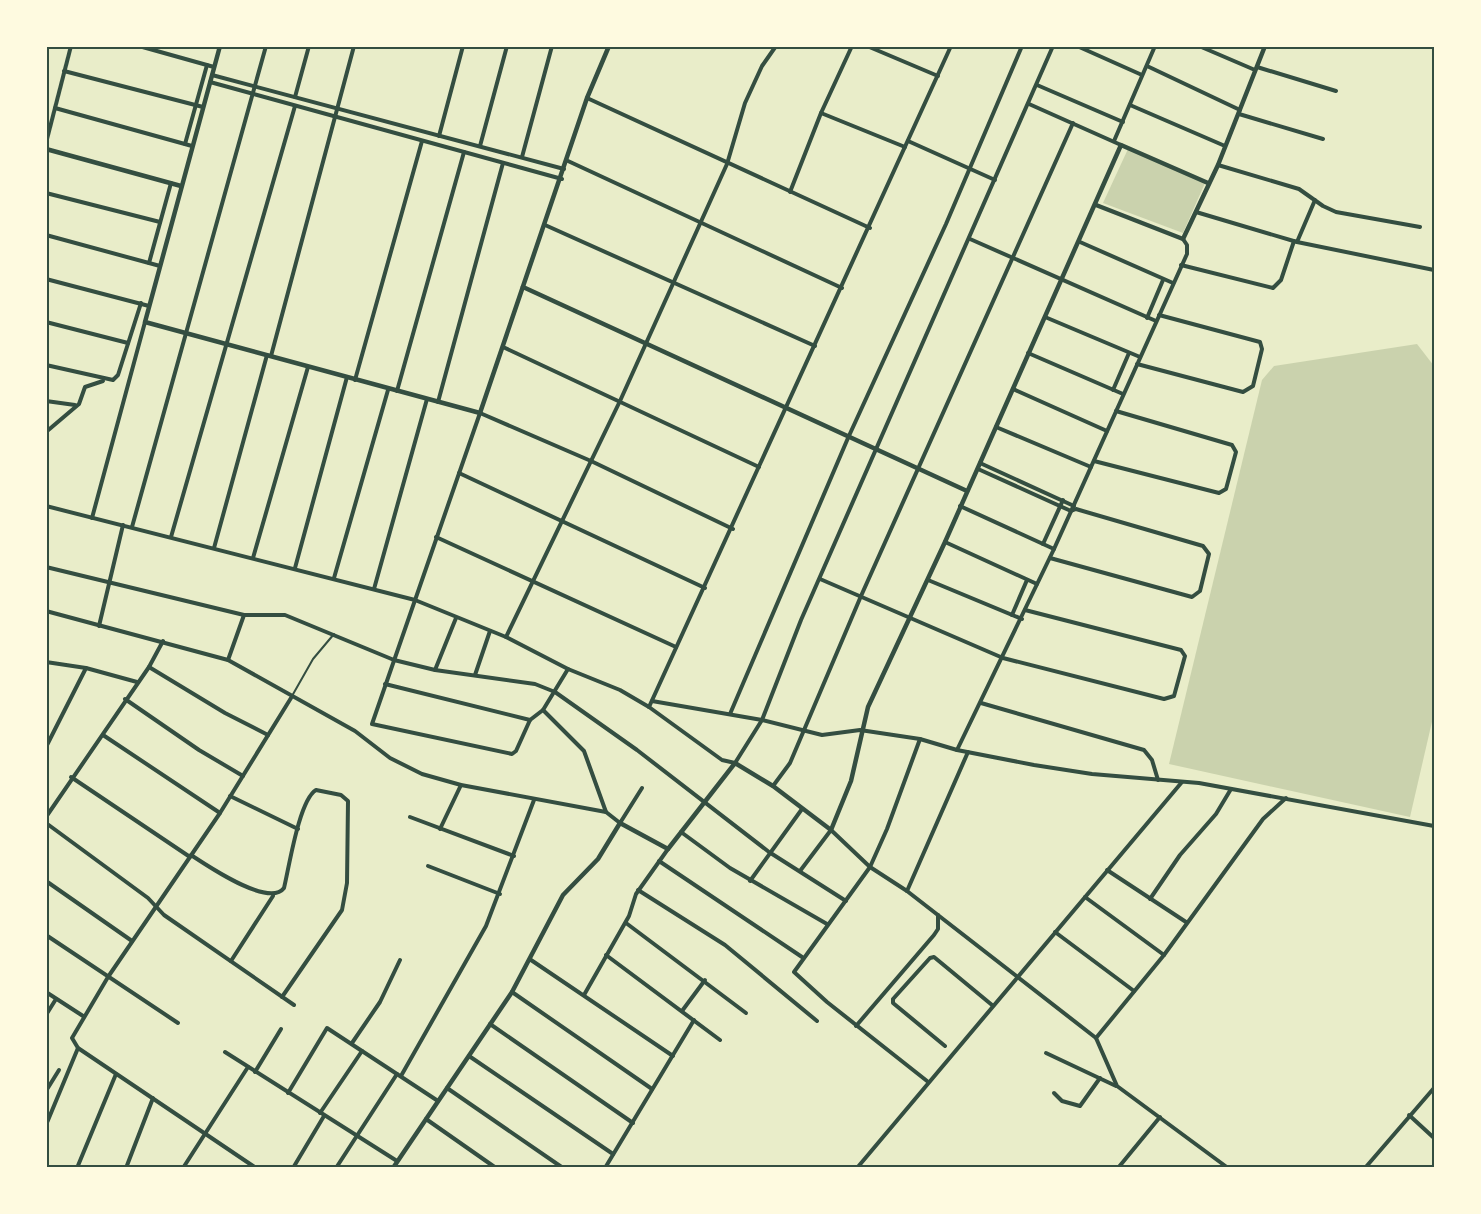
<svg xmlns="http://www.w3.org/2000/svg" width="1481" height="1214" font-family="'IBM Plex Serif',serif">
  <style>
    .green { fill: #cad2ad }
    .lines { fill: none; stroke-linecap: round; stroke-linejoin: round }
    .service { stroke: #344e41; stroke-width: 2 }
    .minor { stroke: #344e41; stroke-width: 4 }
    .tertiary { stroke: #344e41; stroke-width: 4.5 }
    .neatline { fill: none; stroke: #344e41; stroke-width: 2 }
  </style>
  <rect width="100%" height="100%" fill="#e9edc9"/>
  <g class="green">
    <path d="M1128,149L1205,183L1183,233L1103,203Z"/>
    <path d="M1417,344L1434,366V713L1410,817L1169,764L1262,380L1274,366Z"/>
  </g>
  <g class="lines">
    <path class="service" d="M292,696L313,659L334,634"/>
    <g class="minor">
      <path d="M139,46L214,67"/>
      <path d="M867,46L938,76"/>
      <path d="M1077,46L1142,75"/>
      <path d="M1199,46L1255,70"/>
      <path d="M1147,66L1240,110"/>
      <path d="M1257,67L1336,91"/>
      <path d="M64,71L203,107"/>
      <path d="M212,75L564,169"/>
      <path d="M210,82L562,179"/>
      <path d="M1037,85L1123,122"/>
      <path d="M295,97L309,46"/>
      <path d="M587,98L870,228"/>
      <path d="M1029,104L1121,145"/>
      <path d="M1130,105L1225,146"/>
      <path d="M55,108L192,146"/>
      <path d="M821,113L905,147"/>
      <path d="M1239,114L1323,139"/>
      <path d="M439,136L463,46"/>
      <path d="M47,139L71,46"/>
      <path d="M908,141L995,180"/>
      <path d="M1114,141L1155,46"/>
      <path d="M185,144L207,65"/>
      <path d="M480,146L507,46"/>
      <path d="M522,157L552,46"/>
      <path d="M568,161L842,288"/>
      <path d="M1218,165L1299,189L1323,206L1336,212L1420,227"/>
      <path d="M790,192L821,113L852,46"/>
      <path d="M46,193L160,222"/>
      <path d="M1196,212L1297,242L1434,270"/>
      <path d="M545,225L815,346"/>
      <path d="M46,235L160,266"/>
      <path d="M970,239L1156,321"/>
      <path d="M1080,242L1173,283"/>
      <path d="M1297,242L1315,200"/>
      <path d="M149,263L171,183"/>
      <path d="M1181,265L1273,288L1281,280L1294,241"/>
      <path d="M46,279L149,306"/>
      <path d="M1045,317L1140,357"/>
      <path d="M1147,318L1163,280"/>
      <path d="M46,322L128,343"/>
      <path d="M503,347L759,467"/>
      <path d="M1028,353L1123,394"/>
      <path d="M271,356L354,46"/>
      <path d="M1137,364L1243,392L1253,386L1262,349L1260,342L1159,315"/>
      <path d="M46,365L113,380L118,375L141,303"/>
      <path d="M355,380L422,141"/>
      <path d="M1013,389L1107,431"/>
      <path d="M1113,390L1129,353"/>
      <path d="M397,391L464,152"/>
      <path d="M46,401L75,405"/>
      <path d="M438,402L503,163"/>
      <path d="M996,427L1091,467"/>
      <path d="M46,432L79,404L85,387L103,381"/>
      <path d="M1094,461L1219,493L1226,489L1236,452L1232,445L1116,411"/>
      <path d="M980,463L1074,506"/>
      <path d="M978,469L1071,511L1076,509L1203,546L1209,554L1200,591L1192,597L1050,558"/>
      <path d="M459,473L705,588"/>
      <path d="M46,506L415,600L506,637L568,669L620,690L649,707L722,760L735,763L762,720L801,620L1053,46"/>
      <path d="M960,506L1054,549"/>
      <path d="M92,518L145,322"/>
      <path d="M132,527L266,46"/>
      <path d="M171,537L295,106"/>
      <path d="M436,537L676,647"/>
      <path d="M945,542L1037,584"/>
      <path d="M1043,544L1063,500"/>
      <path d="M214,548L267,355"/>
      <path d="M253,558L308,367"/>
      <path d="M46,567L244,615H285L394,660L435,670L535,684L555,692L637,750L769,852L846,901"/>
      <path d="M295,568L347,377"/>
      <path d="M334,578L388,390"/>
      <path d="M820,579L1003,658L1164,699L1174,696L1185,656L1181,650L1025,610"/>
      <path d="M928,580L1022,619"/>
      <path d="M374,589L427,399"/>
      <path d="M46,611L228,660L355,731L390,758L422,774L461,785L606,812L620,823L642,788"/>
      <path d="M1012,615L1027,580"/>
      <path d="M99,626L123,525"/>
      <path d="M506,637L620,401L727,164L745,103L762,66L776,46"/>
      <path d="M228,660L244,615"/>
      <path d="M46,662L86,668L137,682"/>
      <path d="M149,667L225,713L268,735"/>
      <path d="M568,669L543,710L530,720L516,751L512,754L372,724L480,413L591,461L733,529"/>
      <path d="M435,670L456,618"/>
      <path d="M475,675L490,631"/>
      <path d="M385,684L530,720"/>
      <path d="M125,699L199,750L243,776"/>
      <path d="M652,701L762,720L822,735L860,730L920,739L957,750L1034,765L1092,774L1199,783L1434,826"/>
      <path d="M981,703L1144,750L1152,760L1158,780"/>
      <path d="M649,707L951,46"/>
      <path d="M543,710L584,751L606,812"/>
      <path d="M730,714L848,438L946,224L1022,46"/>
      <path d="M103,735L220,813"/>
      <path d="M920,739L887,829L870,867L794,972L827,1002L927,1081"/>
      <path d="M46,747L86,668"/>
      <path d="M957,750L1054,549L1187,254V245L1183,239"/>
      <path d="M71,777L190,857"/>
      <path d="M773,786L790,763L861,596L1073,123"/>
      <path d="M230,796L298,829"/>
      <path d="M46,817L149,667L163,641"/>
      <path d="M410,817L514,856"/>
      <path d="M46,823L148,898L164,915L294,1005"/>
      <path d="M440,829L461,785"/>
      <path d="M681,832L730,868L827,924"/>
      <path d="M191,855C208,866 269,908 284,888C289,868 299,800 316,790L341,795L348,801L347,883L342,910L282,997"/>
      <path d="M659,861L802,957"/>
      <path d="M428,866L500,894"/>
      <path d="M1107,870L1186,922"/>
      <path d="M800,871L831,830L870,867L907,891L1096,1038L1117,1086L1228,1168"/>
      <path d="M46,881L132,941"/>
      <path d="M750,881L802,809"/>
      <path d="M638,890L725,945L817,1021"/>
      <path d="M907,891L968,752"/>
      <path d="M1085,897L1164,955"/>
      <path d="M1150,899L1180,855L1216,814L1231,789"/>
      <path d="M626,923L746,1013"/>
      <path d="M1055,932L1134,991"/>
      <path d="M46,935L178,1023"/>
      <path d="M606,955L720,1040"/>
      <path d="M531,960L673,1056"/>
      <path d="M231,961L273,896"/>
      <path d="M46,992L83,1016"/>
      <path d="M512,992L652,1089"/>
      <path d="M584,995L629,916L636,894L668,849"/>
      <path d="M682,1011L705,980"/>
      <path d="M46,1015L56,999"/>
      <path d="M490,1024L633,1123"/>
      <path d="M856,1026L934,935L938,929V915"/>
      <path d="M1096,1038L1164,955L1263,819L1286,798"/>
      <path d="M352,1043L380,1002L400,960"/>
      <path d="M945,1046L893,1003V999L930,958L934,957L992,1005"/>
      <path d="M225,1052L397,1161"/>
      <path d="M1046,1053L1116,1086"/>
      <path d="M469,1056L613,1154"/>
      <path d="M255,1072L281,1029"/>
      <path d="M401,1076L486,926L534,800"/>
      <path d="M447,1088L563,1168"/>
      <path d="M46,1091L59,1070"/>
      <path d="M288,1093L327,1028L438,1101"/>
      <path d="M1054,1093L1062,1101L1080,1106L1100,1078"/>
      <path d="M320,1113L362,1051"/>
      <path d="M1409,1115L1434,1138"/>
      <path d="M426,1119L496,1168"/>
      <path d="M46,1125L78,1048"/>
      <path d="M77,1168L116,1074"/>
      <path d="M126,1168L153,1098"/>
      <path d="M183,1168L248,1067"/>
      <path d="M256,1168L78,1048L72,1038L108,977L220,813L291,698"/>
      <path d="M293,1168L324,1116"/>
      <path d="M336,1168L397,1074"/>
      <path d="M605,1168L694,1020"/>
      <path d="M857,1168L1182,782"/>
      <path d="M1118,1168L1160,1117"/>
      <path d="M1365,1168L1434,1088"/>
    </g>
    <g class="tertiary">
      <path d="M220,46L145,322L480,413L587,98L609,46"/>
      <path d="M46,139V140"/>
      <path d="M46,149L181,186"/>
      <path d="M1096,205L1183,239L1218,165L1265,46"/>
      <path d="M523,287L967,491"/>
      <path d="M393,1168L512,992L563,895L598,859L620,823L668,849L735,763L773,786L831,830L851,781L868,707L945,542L1121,145L1208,183"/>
    </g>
  </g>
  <rect width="1481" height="1214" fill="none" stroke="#fefae0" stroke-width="96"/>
  <rect x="48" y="48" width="1385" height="1118" class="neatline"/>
</svg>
